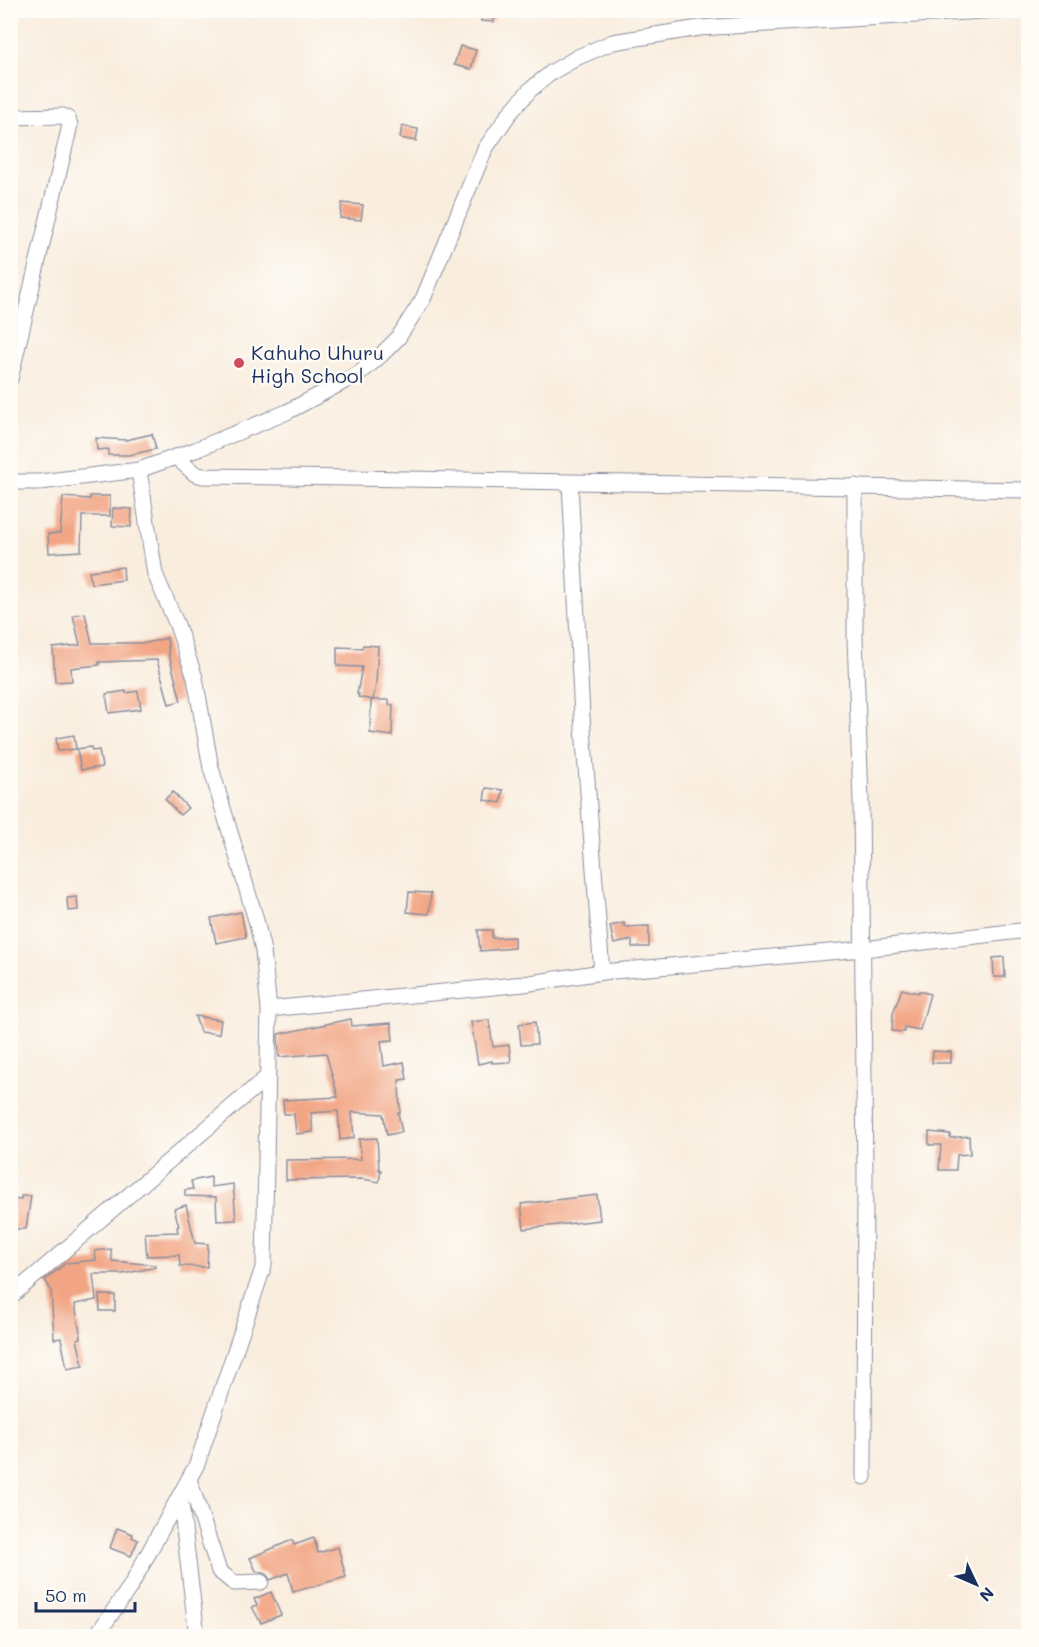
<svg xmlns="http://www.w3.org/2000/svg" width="1039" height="1647" font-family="Mali,sans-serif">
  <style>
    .building { fill: #f2a584 }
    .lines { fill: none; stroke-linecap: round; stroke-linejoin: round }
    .street-casing { stroke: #8a8e9e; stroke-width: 17 }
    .street { stroke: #fff; stroke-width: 15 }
    .poi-dot { fill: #d1495b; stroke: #fdfcf7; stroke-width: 2 }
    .labels { text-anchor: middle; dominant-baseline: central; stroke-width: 4.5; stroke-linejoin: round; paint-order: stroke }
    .poi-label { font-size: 20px; fill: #1b2f5e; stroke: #fdfcf7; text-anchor: start }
  </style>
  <rect width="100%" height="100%" fill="#fdfcf7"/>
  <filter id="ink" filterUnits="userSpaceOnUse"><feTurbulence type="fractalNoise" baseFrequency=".0167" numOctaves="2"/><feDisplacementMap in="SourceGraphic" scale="12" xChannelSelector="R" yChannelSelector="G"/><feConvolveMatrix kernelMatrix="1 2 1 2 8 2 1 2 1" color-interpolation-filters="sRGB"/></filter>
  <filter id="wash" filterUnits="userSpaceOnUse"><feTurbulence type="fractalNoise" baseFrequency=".008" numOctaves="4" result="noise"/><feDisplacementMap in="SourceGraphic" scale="24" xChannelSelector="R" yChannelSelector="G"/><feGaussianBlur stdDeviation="1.35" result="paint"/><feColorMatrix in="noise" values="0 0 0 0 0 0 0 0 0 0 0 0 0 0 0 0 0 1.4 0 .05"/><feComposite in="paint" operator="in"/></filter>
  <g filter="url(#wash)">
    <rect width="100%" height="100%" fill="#f9edde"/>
    <g id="blocks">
      <g class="building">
        <path d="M482,10H495L494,22L481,21Z"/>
        <path d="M460,46L476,50L471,69L454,65Z"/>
        <path d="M402,126L418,129L416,141L400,138Z"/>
        <path d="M342,203L363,205L361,220L340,218Z"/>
        <path d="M152,434L156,449L129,455H108V449L97,450L96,438L126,440Z"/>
        <path d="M90,496H110V516H82L81,551L49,553L48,534L60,533L63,497L90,499Z"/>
        <path d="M113,508L132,509L131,527L112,526Z"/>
        <path d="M123,567L124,580L91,584L89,571Z"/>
        <path d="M85,613L92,643H146L167,638L169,655L181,701L169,704L157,660L99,662V665L71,668L72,681L55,682L53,648L80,645L73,615Z"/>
        <path d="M363,645L378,646L376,684L373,700L358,697L359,694H357L362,667L337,666V647L362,648Z"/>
        <path d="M126,691V693L138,691L141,709L109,713L106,694Z"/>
        <path d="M371,700H389V705H393L392,736L370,733Z"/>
        <path d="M74,735L76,749L58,751L56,738Z"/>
        <path d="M91,747L92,751L99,750L102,767L81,770L77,749Z"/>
        <path d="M486,788L503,790L501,803L484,800Z"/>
        <path d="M173,792L188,808L180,815L165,799Z"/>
        <path d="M409,892L431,893L429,914L407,912Z"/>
        <path d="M77,897L78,910L68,911L67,898Z"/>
        <path d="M241,912L246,937L216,943L211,918Z"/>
        <path d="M624,923L625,927L649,926V947H632V940L614,944L610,926Z"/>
        <path d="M478,930H492V938L514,937V948L480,951Z"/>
        <path d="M1004,957L1005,977H994L993,958Z"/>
        <path d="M902,989L918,993L919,991L930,994L920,1030L904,1027V1032L892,1031L893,1013Z"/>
        <path d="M195,1016L221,1020L219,1034L200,1032Z"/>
        <path d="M351,1019L352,1026L391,1023L393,1040L381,1041L384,1066L404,1062L407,1079L399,1080L400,1113H398L402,1132L387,1135L383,1114L352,1112L354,1138L340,1140L338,1111L311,1113L313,1132L296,1134L294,1114H284L283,1100L338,1097L326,1053L279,1057L278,1034Z"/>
        <path d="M489,1020L493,1047L509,1045L511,1062L492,1063V1061L478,1064L471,1022Z"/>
        <path d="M535,1022L537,1044L521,1045L519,1024Z"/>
        <path d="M933,1051L951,1052V1063H932Z"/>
        <path d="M929,1132L950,1134V1138L969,1136L970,1154L957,1155L956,1170H939L941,1145H929Z"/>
        <path d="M377,1138L379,1170H381L379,1182L362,1179L286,1180V1160L361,1159L359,1139Z"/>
        <path d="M211,1177V1187L233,1184L236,1220L217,1221L216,1197L185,1196V1190L193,1189L191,1181Z"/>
        <path d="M597,1195L600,1220L524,1229L521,1204Z"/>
        <path d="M21,1196H31L26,1229H14L12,1199L21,1200Z"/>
        <path d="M186,1205L195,1243L208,1244L207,1267L180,1266L179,1255L147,1256L145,1233L178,1232L177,1227L179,1226L174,1209Z"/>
        <path d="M111,1249L112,1261L156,1265V1267L123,1274H93L96,1300L75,1304L81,1338L77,1339L83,1366L67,1369L61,1338L54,1339L51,1290L45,1280L66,1263L96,1260L95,1251Z"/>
        <path d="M99,1295H115V1311H100Z"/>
        <path d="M117,1528L133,1534L132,1537L138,1540L131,1556L110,1548Z"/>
        <path d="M314,1538L318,1553L338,1547L346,1577L293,1592L288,1573L270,1580L266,1574L256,1571L250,1558L292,1540L294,1545Z"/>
        <path d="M271,1592L281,1615L261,1623L252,1607L257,1605L254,1599Z"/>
      </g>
    </g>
  </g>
  <g filter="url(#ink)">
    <use href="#blocks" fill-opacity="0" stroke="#8a8e9e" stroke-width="1.5"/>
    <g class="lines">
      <g class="street-casing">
        <g id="street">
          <path d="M10,117L63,116L68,119L70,125L10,379"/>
          <path d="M176,457L195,474L203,476C478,480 753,483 1028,490"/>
          <path d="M10,482H40L139,470L195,450L287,412L360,373L381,355L398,338L423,299L485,149L509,114L530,90L552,72L578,57L613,42L699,28L999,10"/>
          <path d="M570,483L582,716L602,972"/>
          <path d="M855,486V637L861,801L865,1173L864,1477"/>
          <path d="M269,1009L524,984L602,972L863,949L1028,930"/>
          <path d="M10,1297L267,1077"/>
          <path d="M189,1479L219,1571L234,1583L261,1582"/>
          <path d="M180,1495L197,1636"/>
          <path d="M96,1636L130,1587L197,1464L264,1265L269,1009L263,951L256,920L211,768L195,678L177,625L155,574L139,470"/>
        </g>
      </g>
      <use href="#street" class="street"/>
    </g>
  </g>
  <circle class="poi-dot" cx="239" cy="363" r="6"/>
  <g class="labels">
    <g class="poi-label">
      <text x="251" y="352">Kahuho Uhuru<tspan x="251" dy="23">High School</tspan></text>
    </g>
  </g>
  <rect width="1039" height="1647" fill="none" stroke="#fdfcf7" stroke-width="36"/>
  <g transform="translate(976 1584) rotate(134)" stroke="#fdfcf7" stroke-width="4.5" paint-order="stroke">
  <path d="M0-4.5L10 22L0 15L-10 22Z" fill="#1b2f5e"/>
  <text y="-9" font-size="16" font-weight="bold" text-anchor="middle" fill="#1b2f5e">N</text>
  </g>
  <path d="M36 1602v9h99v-9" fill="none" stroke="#1b2f5e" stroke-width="3"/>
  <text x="45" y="1602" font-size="18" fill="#1b2f5e" stroke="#fdfcf7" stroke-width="4.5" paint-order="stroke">50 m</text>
</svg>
